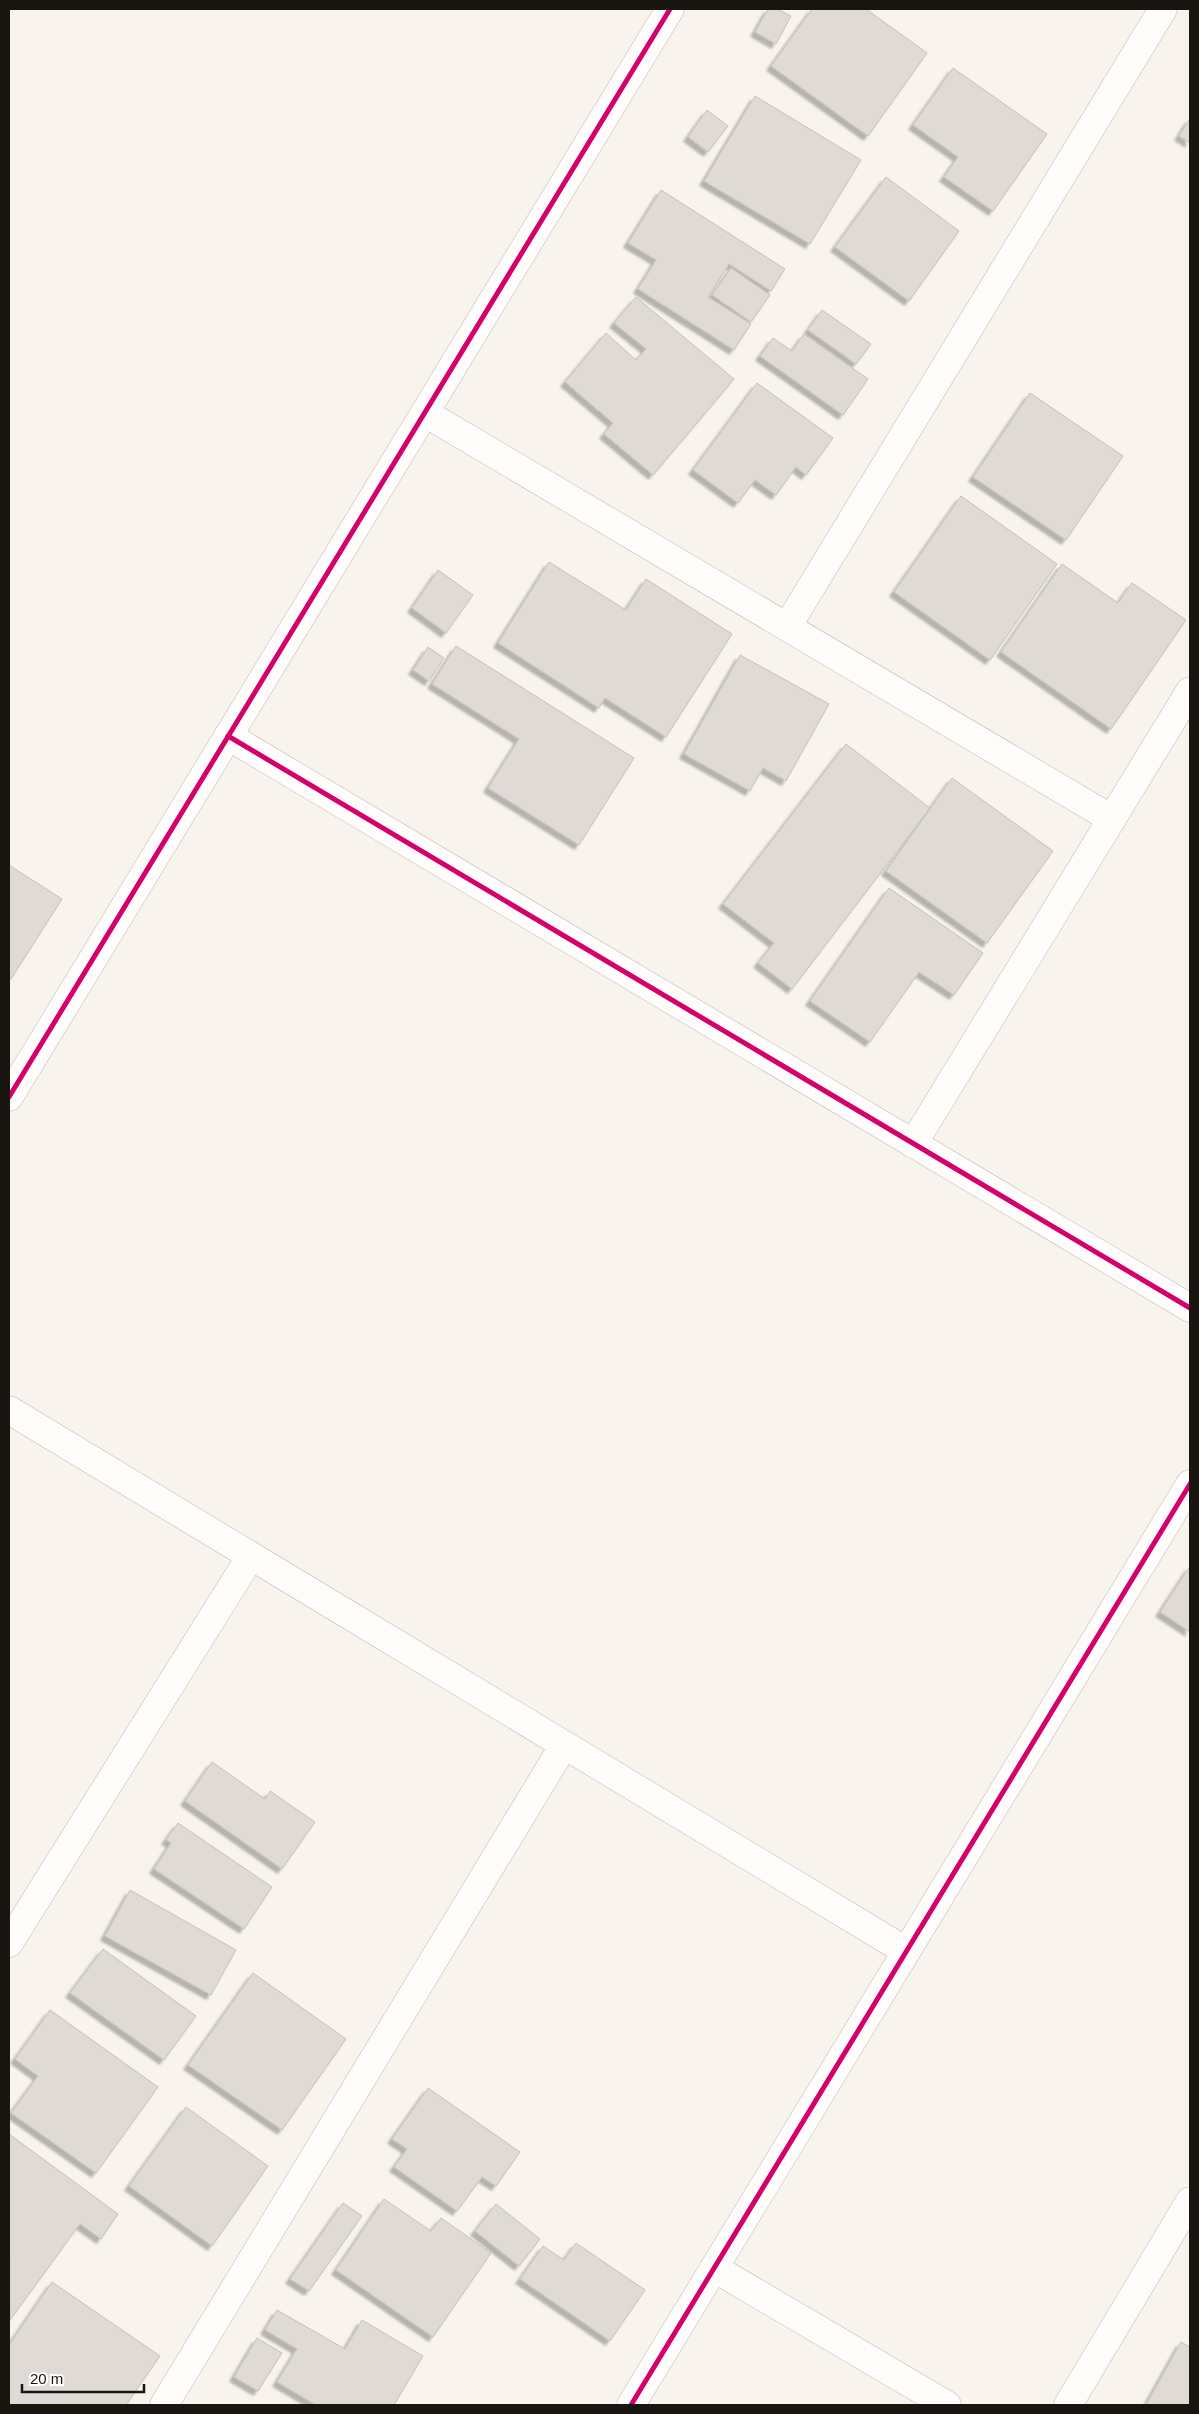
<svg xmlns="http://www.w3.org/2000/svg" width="1199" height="2414" font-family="Helvetica,sans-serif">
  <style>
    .building { fill: #e0dad6; stroke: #c5c0bc; filter: url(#shadow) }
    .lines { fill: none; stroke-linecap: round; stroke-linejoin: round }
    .minor-casing { stroke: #beb9b4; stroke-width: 29 }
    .minor { stroke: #fefdfc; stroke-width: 28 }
    .cycleway-casing { stroke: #fff; stroke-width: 8 }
    .cycleway { stroke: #d6006c; stroke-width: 5 }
  </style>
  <defs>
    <filter id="shadow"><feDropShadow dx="-4.5" dy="4.5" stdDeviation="1" flood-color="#0004"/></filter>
  </defs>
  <rect width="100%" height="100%" fill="#f9f3ed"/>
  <g class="building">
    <path d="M768,9H777L791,16L776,44L755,32Z"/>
    <path d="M812,9H866L927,53L868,136L771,66Z"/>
    <path d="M953,68L1047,134L993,211L944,177L958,157L913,125Z"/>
    <path d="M755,96L861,160L810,244L704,181Z"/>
    <path d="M707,110L728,126L708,152L688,137Z"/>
    <path d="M1190,118V143L1179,136Z"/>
    <path d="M886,177L959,231L909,301L835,247Z"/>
    <path d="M661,190L785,269L771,291L729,264L708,297L751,324L734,350L638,289L656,260L628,243Z"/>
    <path d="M731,268L770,295L751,322L712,295Z"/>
    <path d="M636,297L734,379L653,475L604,434L613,423L565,382L606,333L636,360L646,349L614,323Z"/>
    <path d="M822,310L871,344L856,364L808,330Z"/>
    <path d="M804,334L868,379L843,415L760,356L773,338L792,351Z"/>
    <path d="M757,383L833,438L806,475L796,467L776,495L755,480L738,503L693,470Z"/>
    <path d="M1030,393L1123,456L1066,540L973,477Z"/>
    <path d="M961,496L1057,564L990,660L894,592Z"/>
    <path d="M549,562L626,610L646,579L732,634L666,737L605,698L599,708L498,643Z"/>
    <path d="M1062,564L1118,603L1132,583L1186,620L1111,729L1001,652Z"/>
    <path d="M438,570L473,595L446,633L412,608Z"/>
    <path d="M456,646L634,758L579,845L488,788L519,739L432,684Z"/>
    <path d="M428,647L444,658L429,681L413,670Z"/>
    <path d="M740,655L829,704L786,781L763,768L750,791L684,754Z"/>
    <path d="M846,744L930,808L792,989L758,963L774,943L723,904Z"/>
    <path d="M952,778L1053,851L987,943L886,871Z"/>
    <path d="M9,865L62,899L11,979L9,977Z"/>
    <path d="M889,888L983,953L954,995L919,972L870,1042L810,1001Z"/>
    <path d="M1190,1566V1632L1160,1612Z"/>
    <path d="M212,1762L265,1799L270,1791L315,1822L282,1869L185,1801Z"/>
    <path d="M178,1823L272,1887L244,1929L154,1869L171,1843L166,1840Z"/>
    <path d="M130,1890L236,1950L211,1995L105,1936Z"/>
    <path d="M103,1949L196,2016L164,2060L70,1993Z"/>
    <path d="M253,1973L346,2039L282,2130L188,2065Z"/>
    <path d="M50,2010L158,2087L96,2173L11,2113L38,2076L15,2059Z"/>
    <path d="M428,2088L520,2152L496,2186L482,2177L457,2211L394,2167L407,2149L392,2139Z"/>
    <path d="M186,2107L268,2166L212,2246L129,2186Z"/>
    <path d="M9,2134L118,2214L101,2239L80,2224L10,2320Z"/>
    <path d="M384,2199L431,2231L441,2218L491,2253L433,2337L336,2270Z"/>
    <path d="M343,2203L362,2216L309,2291L290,2279Z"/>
    <path d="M496,2204L540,2239L519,2266L475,2231Z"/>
    <path d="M576,2243L645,2290L610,2341L520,2279L543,2246L564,2260Z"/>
    <path d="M52,2282L160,2356L126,2405H9V2345Z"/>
    <path d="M277,2310L345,2349L362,2320L423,2356L394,2405H316L277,2382L297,2349L265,2330Z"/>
    <path d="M257,2338L282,2353L258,2391L234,2377Z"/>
    <path d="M1181,2342L1190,2347V2405H1146Z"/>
  </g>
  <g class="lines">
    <g class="minor-casing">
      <g id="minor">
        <path d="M425,413L1112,819"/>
        <path d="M787,627L1163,9"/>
        <path d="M228,736L1190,1308"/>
        <path d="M9,1097L670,9"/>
        <path d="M913,1144L1190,691"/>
        <path d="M9,1410L906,1951"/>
        <path d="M9,1943L251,1556"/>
        <path d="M714,2268L947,2405"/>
        <path d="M164,2405L564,1745"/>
        <path d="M631,2405L1190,1484"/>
        <path d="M1068,2405L1190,2201"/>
      </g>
    </g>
    <use href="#minor" class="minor"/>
    <g class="cycleway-casing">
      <g id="cycleway">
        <path d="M228,736L1190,1308"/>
        <path d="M9,1097L670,9"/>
        <path d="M631,2405L1190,1484"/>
      </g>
    </g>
    <use href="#cycleway" class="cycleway"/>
  </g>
  <rect width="1199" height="2414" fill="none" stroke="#191511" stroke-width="20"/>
  <path d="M22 2384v8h122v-8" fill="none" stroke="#191511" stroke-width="2.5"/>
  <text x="30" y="2384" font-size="15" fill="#191511" stroke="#ffffff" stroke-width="4" paint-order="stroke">20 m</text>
</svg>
